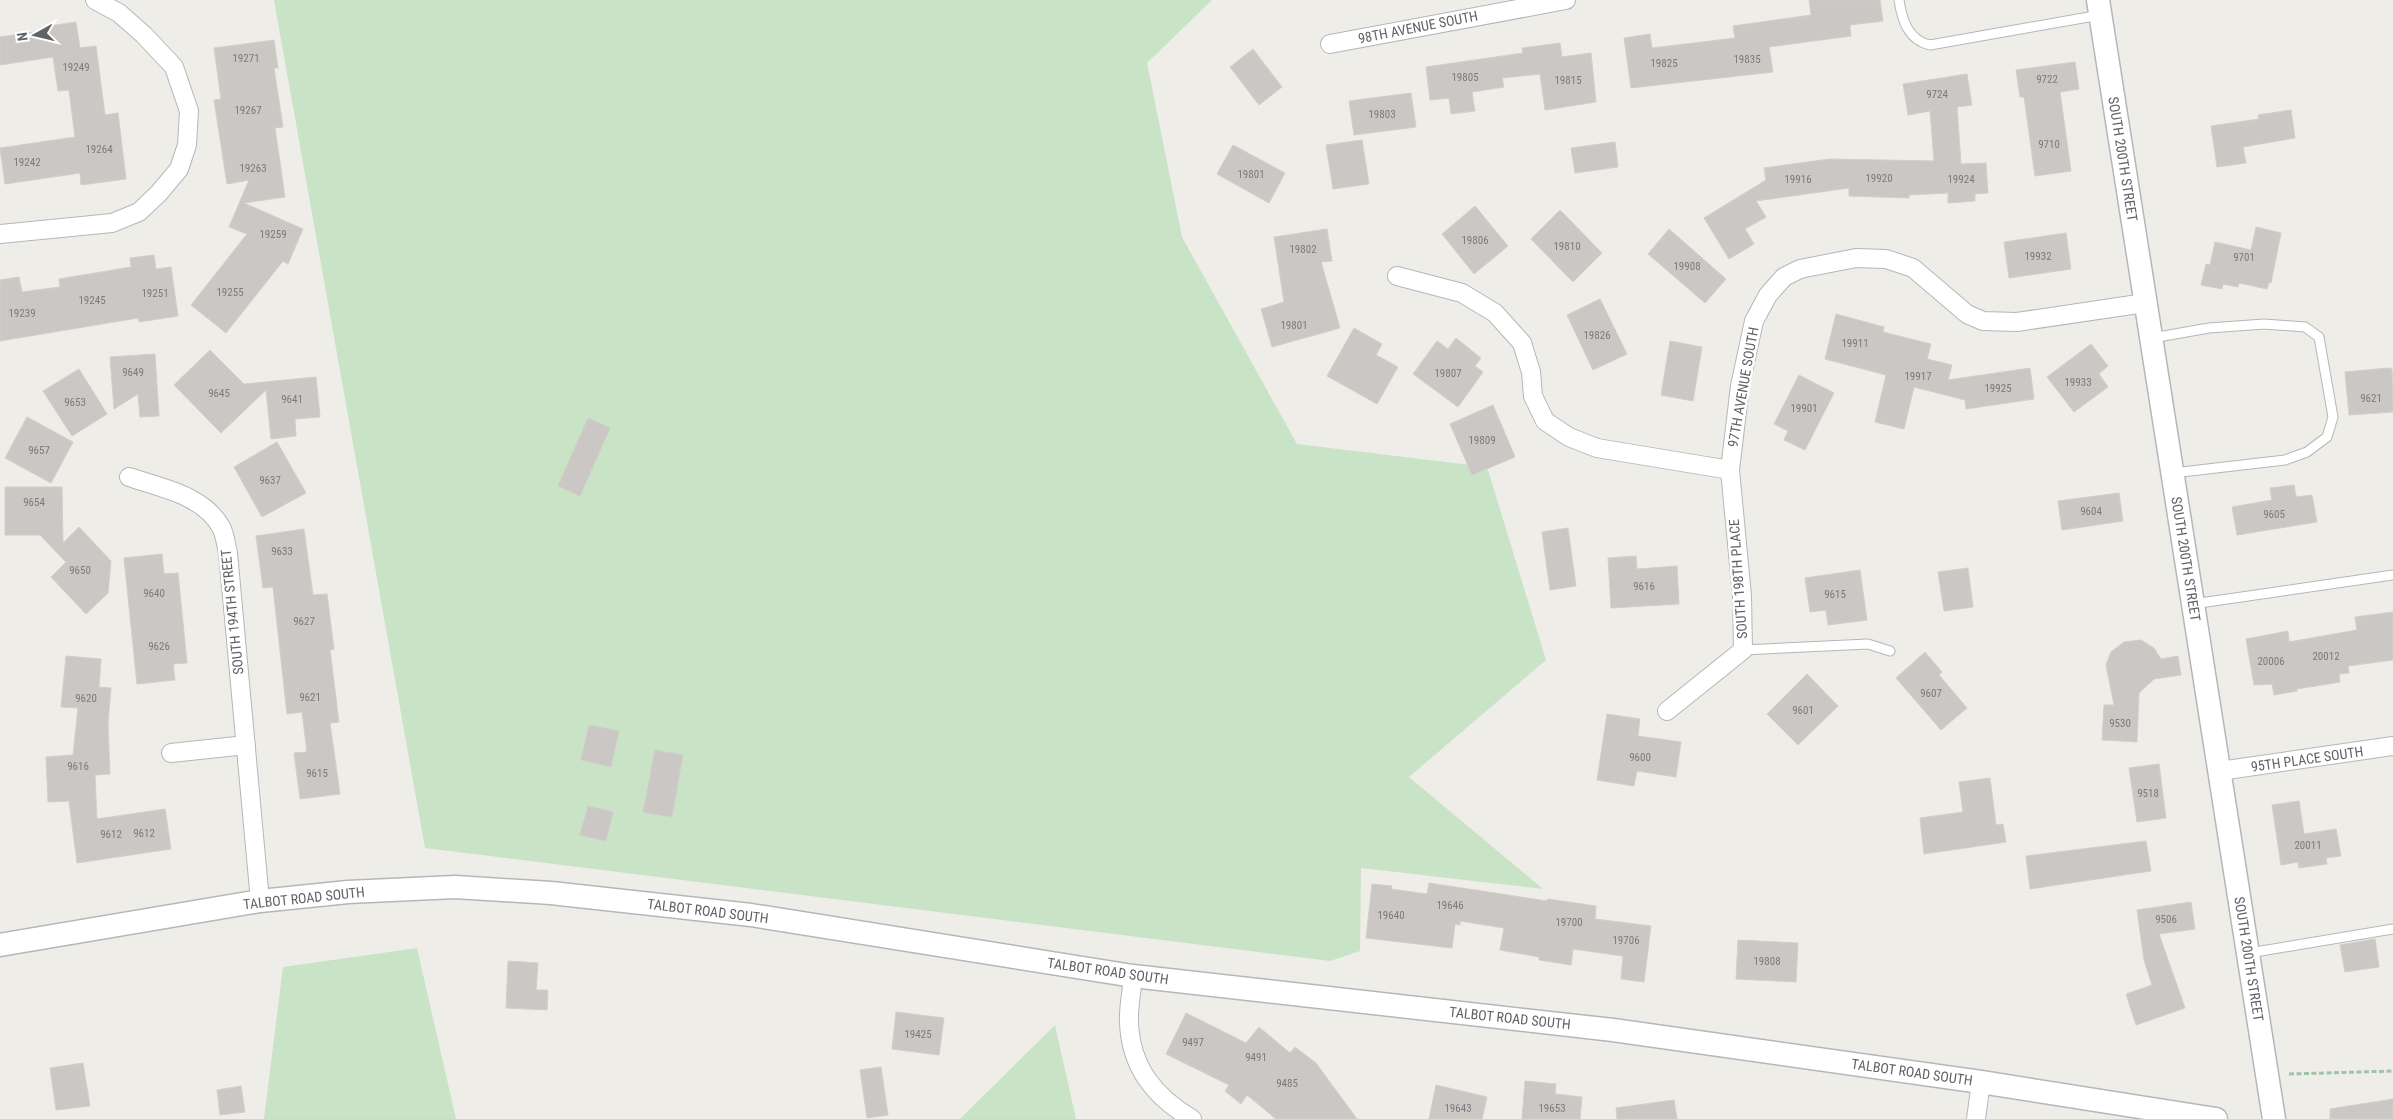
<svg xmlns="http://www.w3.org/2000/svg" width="2393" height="1119" font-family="'Roboto Condensed',sans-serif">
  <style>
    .green { fill: #c9e3c7 }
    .building { fill: #cbc7c4; stroke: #d3cec6 }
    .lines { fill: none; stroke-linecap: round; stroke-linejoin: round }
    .service-casing { stroke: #b4b7ba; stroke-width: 11 }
    .minor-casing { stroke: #b4b7ba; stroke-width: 20 }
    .tertiary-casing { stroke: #b4b7ba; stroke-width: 25 }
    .path { stroke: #a0c4a8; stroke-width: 3; stroke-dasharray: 5 2.5; stroke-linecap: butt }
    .service { stroke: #fff; stroke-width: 9 }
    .minor { stroke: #fff; stroke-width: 18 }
    .tertiary { stroke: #fff; stroke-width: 22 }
    .labels { text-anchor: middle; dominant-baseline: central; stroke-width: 5; stroke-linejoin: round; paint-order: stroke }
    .number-label { font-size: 11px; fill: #7a7b7e }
    .street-label { font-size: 14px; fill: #5f6266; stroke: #fff }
  </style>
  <rect width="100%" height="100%" fill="#efede7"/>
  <g class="green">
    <path d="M274,0H1212L1147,63L1182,237L1297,444L1487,467L1546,660L1409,777L1543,889L1361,868L1360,951L1330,961L425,848Z"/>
    <path d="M417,948L456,1119H264L283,967Z"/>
    <path d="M1055,1025L1076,1119H960Z"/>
  </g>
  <g class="building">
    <path d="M1809,0H1880L1883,21L1850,25L1851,36L1769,47L1773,72L1631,88L1624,38L1650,34L1652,48L1735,38L1733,26L1811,15Z"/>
    <path d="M76,22L80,48L96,46L105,115L118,113L126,179L81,185L80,173L5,184L0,148L75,137L69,90L58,91L53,57L0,65V37L49,30V26Z"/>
    <path d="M274,40L278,68H274L283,127L275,128L285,197L244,203L303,229L288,264L283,261L226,333L191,305L247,234L229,227L249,180L227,184L214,100L221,99L214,48Z"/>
    <path d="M1560,43L1562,57L1591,53L1596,102L1545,110L1540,74L1502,78L1504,87L1472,92L1475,111L1451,114L1449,98L1430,100L1426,67L1523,53L1522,48Z"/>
    <path d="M1253,49L1282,87L1259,105L1230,67Z"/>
    <path d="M2075,62L2079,89L2060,92L2071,171L2035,176L2024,97H2020L2016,70Z"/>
    <path d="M1967,74L1972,105L1957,107L1961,164L1986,163L1988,193L1975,194V201L1948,203V193L1909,195V198L1849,196V188L1756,201L1766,217L1745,229L1754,244L1729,259L1704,218L1766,180L1764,168L1829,159L1934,161L1930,111L1908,115L1903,84Z"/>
    <path d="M1411,93L1416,127L1354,135L1349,101Z"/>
    <path d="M2291,110L2295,138L2243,147L2246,163L2217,167L2211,126L2259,119L2258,115Z"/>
    <path d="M1362,140L1369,184L1333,189L1326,145Z"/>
    <path d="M1615,142L1618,167L1575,173L1571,148Z"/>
    <path d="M1233,145L1285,173L1269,203L1217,174Z"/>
    <path d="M1475,206L1508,246L1474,274L1442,234Z"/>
    <path d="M1560,210L1602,253L1573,282L1531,239Z"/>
    <path d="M2256,227L2281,233L2271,283L2269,282L2267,289L2239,283L2238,287L2223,284L2222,289L2201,285L2206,264L2210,265L2215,242L2251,250Z"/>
    <path d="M1327,229L1332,261L1321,262L1340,328L1272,347L1261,309L1284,302L1274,237Z"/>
    <path d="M1669,229L1726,279L1705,303L1648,254Z"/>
    <path d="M2066,233L2071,269L2009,278L2004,242Z"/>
    <path d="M154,255L156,269L171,267L178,316L139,322L138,318L0,341V280L19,277L22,292L60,287L59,279L131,267L130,258Z"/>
    <path d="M1600,299L1627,354L1593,370L1567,315Z"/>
    <path d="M1836,314L1884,327L1883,332L1931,344L1927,359L1952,365L1948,380L2030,368L2034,399L1966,409L1965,400L1914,387L1904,429L1875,422L1886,375L1825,359Z"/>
    <path d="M1354,328L1382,344L1376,355L1398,367L1377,404L1327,376Z"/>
    <path d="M1456,338L1481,358L1475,366L1483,372L1458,407L1413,374L1437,341L1448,349Z"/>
    <path d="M1670,341L1702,347L1693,401L1661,395Z"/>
    <path d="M2091,344L2108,366L2099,374L2108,387L2074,412L2047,377Z"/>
    <path d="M210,350L244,384L316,377L320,417L295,419L296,436L271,439L266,390L221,433L174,385Z"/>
    <path d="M155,354L159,416L140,417L138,394L114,409L110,357Z"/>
    <path d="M2388,368L2392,369L2393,412L2349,415L2345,372Z"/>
    <path d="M79,369L107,414L72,436L43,391Z"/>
    <path d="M1799,375L1834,393L1805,450L1784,440L1788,431L1774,424Z"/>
    <path d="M1493,405L1515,457L1472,475L1450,424Z"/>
    <path d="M27,417L73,442L51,483L5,458Z"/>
    <path d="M588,418L610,428L580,496L558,486Z"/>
    <path d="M277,442L306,493L262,517L234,467Z"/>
    <path d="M2294,485L2296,497L2312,495L2317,522L2237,535L2232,507L2272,500L2270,488Z"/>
    <path d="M5,487H62L63,543L79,527L111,561L108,593L86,614L51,577L66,562L40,535H5Z"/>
    <path d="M2119,493L2123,521L2062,530L2058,501Z"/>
    <path d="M1568,528L1576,586L1550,590L1542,532Z"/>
    <path d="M304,529L313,595L327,594L334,649L330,650L339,722L330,723L340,794L300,799L294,753L307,752L302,712L287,714L273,587L263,588L256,536Z"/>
    <path d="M162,554L164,574L178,573L187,663L173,664L175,680L137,684L124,558Z"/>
    <path d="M1636,556L1637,569L1677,566L1679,604L1611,608L1608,558Z"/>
    <path d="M1968,568L1973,607L1944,611L1938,572Z"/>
    <path d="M1860,570L1867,620L1828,625L1826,610L1810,612L1805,578Z"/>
    <path d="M2393,612V660L2348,666L2349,673L2339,674L2340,682L2297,689V691L2274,695L2272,684L2254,685L2246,639L2288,631L2289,642L2357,630L2355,617Z"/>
    <path d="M2141,640L2154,648L2161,659L2178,656L2181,675L2154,679L2139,693L2137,742L2102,740L2104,705H2114L2106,665L2111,652L2124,642Z"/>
    <path d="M1925,652L1942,672L1939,675L1967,708L1941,730L1896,678Z"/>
    <path d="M66,656L101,659L99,687L111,688L108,723L110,774L95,775L97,819L165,809L171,849L77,863L69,801L48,802L46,757L73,755L78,708L61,707Z"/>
    <path d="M1807,674L1838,706L1798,745L1767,714Z"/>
    <path d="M1607,714L1640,719L1638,736L1681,742L1676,777L1637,771L1634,786L1597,780Z"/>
    <path d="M589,725L619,731L611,767L581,760Z"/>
    <path d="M655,750L683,755L672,817L643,812Z"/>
    <path d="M2159,764L2166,818L2137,822L2129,768Z"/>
    <path d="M1990,778L1996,825L2003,824L2006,842L1924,854L1920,818L1963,812L1959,782Z"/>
    <path d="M2299,801L2304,834L2336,829L2341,856L2326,858L2327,864L2299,868L2298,862L2281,865L2272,805Z"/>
    <path d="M588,806L613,812L606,841L580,835Z"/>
    <path d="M2146,841L2151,871L2030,889L2026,856Z"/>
    <path d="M1429,883L1547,901L1548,899L1596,906L1595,919L1651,926L1644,982L1621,979L1623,956L1573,949L1571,965L1539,960V957L1500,950L1504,928L1460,921V925L1455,924L1452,948L1366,938L1372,884L1392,886L1391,889L1427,894Z"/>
    <path d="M2191,902L2195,929L2159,934L2185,1008L2136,1025L2126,994L2152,985L2144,960L2137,910Z"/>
    <path d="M2375,939L2379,967L2345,972L2340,945Z"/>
    <path d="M1738,940L1798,943L1796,982L1736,979Z"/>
    <path d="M508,961L538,963L536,990H548L547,1010L506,1008Z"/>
    <path d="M896,1012L944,1018L939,1055L892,1049Z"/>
    <path d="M1186,1013L1246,1043L1259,1027L1290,1053L1295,1047L1316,1063L1357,1119H1276L1247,1095L1241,1104L1225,1091L1229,1085L1166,1054Z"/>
    <path d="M83,1063L90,1106L56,1110L50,1068Z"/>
    <path d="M881,1067L888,1115L867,1118L860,1070Z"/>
    <path d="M1525,1081L1556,1084L1555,1094L1582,1097L1580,1119H1522Z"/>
    <path d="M1436,1085L1487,1097L1482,1119H1429Z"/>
    <path d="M241,1086L245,1112L220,1115L217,1090Z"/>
    <path d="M2393,1099V1119H2330V1109Z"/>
    <path d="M1674,1100L1677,1119H1617L1616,1108Z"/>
  </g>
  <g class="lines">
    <g class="service-casing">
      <g id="service">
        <path d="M1899,0C1902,20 1908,40 1930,45L2100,15"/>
        <path d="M2152,338L2209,328L2264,324L2305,327L2319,337L2333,417L2327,437L2307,452L2285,460L2173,473"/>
        <path d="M2193,604L2393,575"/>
        <path d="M1743,650L1868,644L1890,651"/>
        <path d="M2249,953L2393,929"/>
      </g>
    </g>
    <g class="minor-casing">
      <g id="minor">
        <path d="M1330,44L1566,0"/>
        <path d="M0,234L112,223L139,212L159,193L179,169L187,145L189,111L174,67L144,35L119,13L95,0"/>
        <path d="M1397,276L1462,293L1495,313L1522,343L1531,372L1533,396L1545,421L1569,437L1597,448L1730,470"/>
        <path d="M129,477C161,488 203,495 221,527C225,534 226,545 228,553L260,901"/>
        <path d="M1667,711L1743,650L1742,596L1730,470L1740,386L1754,321L1768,295L1784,277L1800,269L1856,258L1886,259L1913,268L1967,314L1983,321L2017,322L2145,303"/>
        <path d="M171,753L246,745"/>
        <path d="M2220,771L2393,746"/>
        <path d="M1133,976C1132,992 1128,1008 1129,1023C1131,1068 1155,1097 1192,1119"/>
        <path d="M1976,1119L1981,1082"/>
      </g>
    </g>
    <g class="tertiary-casing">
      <g id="tertiary">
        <path d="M2098,0L2274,1119"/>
        <path d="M0,945L260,901L348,892L455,887L551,893L751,915L1133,976L1613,1030L1981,1082L2216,1119"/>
      </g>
    </g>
    <path class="path" d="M2289,1074L2393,1071"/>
    <use href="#service" class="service"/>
    <use href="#minor" class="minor"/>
    <use href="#tertiary" class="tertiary"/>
  </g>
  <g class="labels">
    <g class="number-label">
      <text x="246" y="58">19271</text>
      <text x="1747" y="59">19835</text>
      <text x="1664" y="63">19825</text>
      <text x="76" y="67">19249</text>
      <text x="1465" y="77">19805</text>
      <text x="2047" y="79">9722</text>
      <text x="1568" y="80">19815</text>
      <text x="1937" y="94">9724</text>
      <text x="248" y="110">19267</text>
      <text x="1382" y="114">19803</text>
      <text x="2049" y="144">9710</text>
      <text x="99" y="149">19264</text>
      <text x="27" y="162">19242</text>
      <text x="253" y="168">19263</text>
      <text x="1251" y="174">19801</text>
      <text x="1879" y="178">19920</text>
      <text x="1798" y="179">19916</text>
      <text x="1961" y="179">19924</text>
      <text x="273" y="234">19259</text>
      <text x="1475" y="240">19806</text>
      <text x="1567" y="246">19810</text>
      <text x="1303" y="249">19802</text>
      <text x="2038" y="256">19932</text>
      <text x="2244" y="257">9701</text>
      <text x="1687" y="266">19908</text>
      <text x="230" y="292">19255</text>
      <text x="155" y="293">19251</text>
      <text x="92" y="300">19245</text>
      <text x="22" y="313">19239</text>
      <text x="1294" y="325">19801</text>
      <text x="1597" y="335">19826</text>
      <text x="1855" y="343">19911</text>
      <text x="133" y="372">9649</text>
      <text x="1448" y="373">19807</text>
      <text x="1918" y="376">19917</text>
      <text x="2078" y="382">19933</text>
      <text x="1998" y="388">19925</text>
      <text x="219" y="393">9645</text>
      <text x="2371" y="398">9621</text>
      <text x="292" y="399">9641</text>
      <text x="75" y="402">9653</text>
      <text x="1804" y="408">19901</text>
      <text x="1482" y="440">19809</text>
      <text x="39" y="450">9657</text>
      <text x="270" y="480">9637</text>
      <text x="34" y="502">9654</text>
      <text x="2091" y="511">9604</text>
      <text x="2274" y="514">9605</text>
      <text x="282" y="551">9633</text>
      <text x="80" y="570">9650</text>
      <text x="1644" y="586">9616</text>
      <text x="154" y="593">9640</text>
      <text x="1835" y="594">9615</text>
      <text x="304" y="621">9627</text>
      <text x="159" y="646">9626</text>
      <text x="2326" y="656">20012</text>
      <text x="2271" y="661">20006</text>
      <text x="1931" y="693">9607</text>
      <text x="310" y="697">9621</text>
      <text x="86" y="698">9620</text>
      <text x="1803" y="710">9601</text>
      <text x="2120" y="723">9530</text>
      <text x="1640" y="757">9600</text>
      <text x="78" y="766">9616</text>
      <text x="317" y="773">9615</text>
      <text x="2148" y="793">9518</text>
      <text x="144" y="833">9612</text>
      <text x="111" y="834">9612</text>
      <text x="2308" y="845">20011</text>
      <text x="1450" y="905">19646</text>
      <text x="1391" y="915">19640</text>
      <text x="2166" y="919">9506</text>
      <text x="1569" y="922">19700</text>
      <text x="1626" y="940">19706</text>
      <text x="1767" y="961">19808</text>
      <text x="918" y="1034">19425</text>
      <text x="1193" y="1042">9497</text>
      <text x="1256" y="1057">9491</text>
      <text x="1287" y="1083">9485</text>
      <text x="1458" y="1108">19643</text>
      <text x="1552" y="1108">19653</text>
    </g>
    <g class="street-label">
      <text transform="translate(1418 27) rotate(-11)">98TH AVENUE SOUTH</text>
      <text transform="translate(2123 159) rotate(81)">SOUTH 200TH STREET</text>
      <text transform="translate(1743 387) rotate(-80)">97TH AVENUE SOUTH</text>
      <text transform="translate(2186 559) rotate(81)">SOUTH 200TH STREET</text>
      <text transform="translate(1738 579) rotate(-94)">SOUTH 198TH PLACE</text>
      <text transform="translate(232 612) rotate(-96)">SOUTH 194TH STREET</text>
      <text transform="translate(2307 759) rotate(-8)">95TH PLACE SOUTH</text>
      <text transform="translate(304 898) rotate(-6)">TALBOT ROAD SOUTH</text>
      <text transform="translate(708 911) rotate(7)">TALBOT ROAD SOUTH</text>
      <text transform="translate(2249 959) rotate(81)">SOUTH 200TH STREET</text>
      <text transform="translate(1108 971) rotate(8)">TALBOT ROAD SOUTH</text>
      <text transform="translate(1510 1018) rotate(6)">TALBOT ROAD SOUTH</text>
      <text transform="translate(1912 1072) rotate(8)">TALBOT ROAD SOUTH</text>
    </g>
  </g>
  <g transform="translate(35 35) rotate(262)" stroke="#ffffff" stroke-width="4" paint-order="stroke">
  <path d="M0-4L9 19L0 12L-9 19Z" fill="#5f6266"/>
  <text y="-8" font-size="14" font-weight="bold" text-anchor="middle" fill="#5f6266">N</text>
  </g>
</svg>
